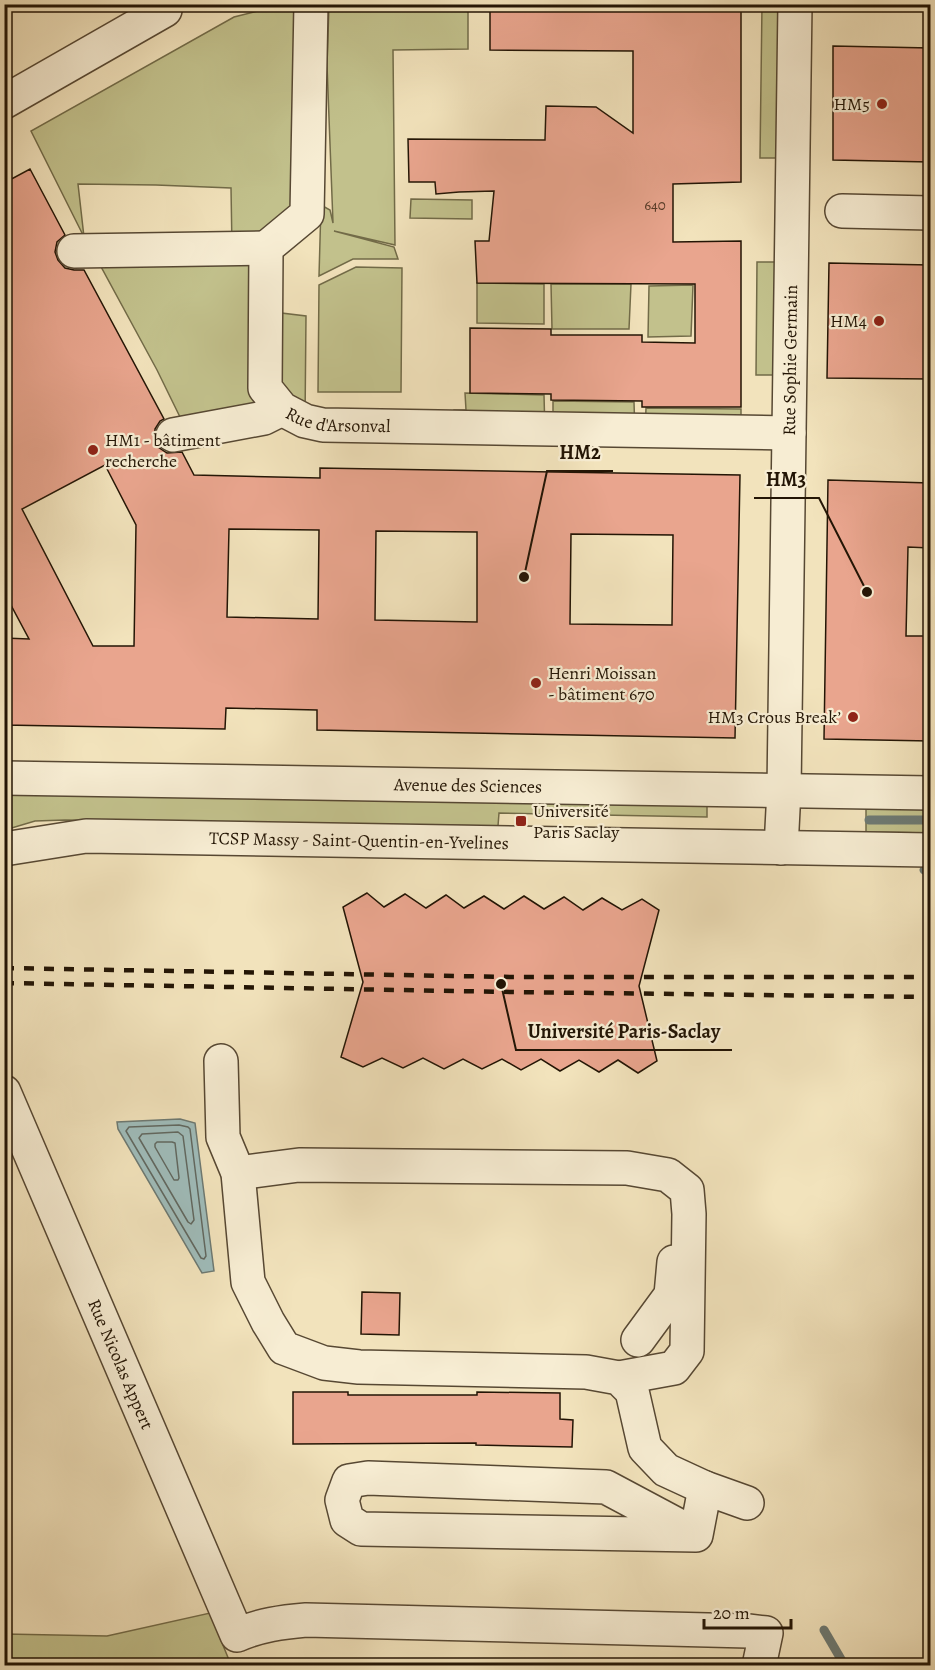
<svg xmlns="http://www.w3.org/2000/svg" width="935" height="1670" font-family="Alegreya,serif">
  <style>
    .green { fill: #c2c18c; stroke: #726b48; stroke-width: 1.5 }
    .water { fill: #9fbcba; stroke: #6d7972; stroke-width: 1.5 }
    .lines { fill: none; stroke-linecap: round; stroke-linejoin: round }
    .shore { stroke: #616860; stroke-width: 1.5 }
    .stream { stroke: #6d7972; stroke-width: 9 }
    .building { fill: #e9a58e; stroke: #231505; stroke-width: 1.5; fill-rule: evenodd }
    .minor-casing { stroke: #574833; stroke-width: 36 }
    .minor { stroke: #f7edd3; stroke-width: 33 }
    .rail { stroke: #231505; stroke-width: 4.5; stroke-dasharray: 10 10; stroke-linecap: butt }
    .poi-dot { fill: #8f2418; stroke: #f7edd3; stroke-width: 2 }
    .labels { text-anchor: middle; dominant-baseline: central; stroke-width: 4.5; stroke-linejoin: round; paint-order: stroke }
    .number-label { font-size: 15px; fill: #543927 }
    .poi-label { font-size: 18px; fill: #231505; stroke: #f7edd3; text-anchor: end }
    .street-label { font-size: 18px; fill: #231505; stroke: #f7edd3 }
    .leader { fill: none; stroke: #231505; stroke-width: 2 }
    .callout-dot { fill: #231505; stroke: #f7edd3; stroke-width: 2 }
    .callout-label { font-size: 20px; text-anchor: middle; font-weight: bold; fill: #231505; stroke: #f7edd3; stroke-width: 4.5; stroke-linejoin: round; paint-order: stroke }
  </style>
  <rect width="100%" height="100%" fill="#f2e3bc"/>
  <filter id="stains"><feTurbulence type="fractalNoise" baseFrequency=".00333" numOctaves="4"/><feColorMatrix values="0 0 0 0 .2 0 0 0 0 .09 0 0 0 0 .02 0 0 0 .5 -.17"/></filter>
  <radialGradient id="worn" r=".72"><stop offset=".6" stop-color="#630" stop-opacity="0"/><stop offset="1" stop-color="#630" stop-opacity=".3"/></radialGradient>
  <g class="green">
    <path d="M263,5H311L307,214L232,249L231,188L156,185L78,184L84,237L31,131L234,17L262,10Z"/>
    <path d="M329,5H468V49L393,50L395,245L334,231L394,247L398,259H353L319,276L321,205L330,210L333,223L327,65Z"/>
    <path d="M762,5H781L779,158H760Z"/>
    <path d="M411,199L472,200V219L410,218Z"/>
    <path d="M266,251L265,311L306,316L305,421L264,418L181,419L157,370L93,252Z"/>
    <path d="M757,262H776L773,375H756Z"/>
    <path d="M356,267L402,268L401,392H318L319,285Z"/>
    <path d="M477,283L544,284V324L477,323Z"/>
    <path d="M551,284H631L629,329H552Z"/>
    <path d="M693,285L691,336L648,337L649,286Z"/>
    <path d="M465,393L544,395L545,433L454,432V410H466Z"/>
    <path d="M553,401L634,402L635,435H553Z"/>
    <path d="M646,408L741,409V436H645Z"/>
    <path d="M5,792L707,804V817L499,813L498,826L65,820L35,821L5,830Z"/>
    <path d="M866,807L930,808V833L866,832Z"/>
    <path d="M210,1613L231,1665L5,1666V1634L107,1636Z"/>
  </g>
  <path class="water" d="M180,1119L195,1123L214,1271L202,1273L118,1129L117,1122Z"/>
  <g class="lines">
    <g class="shore">
      <path d="M179,1125L188,1127L190,1129L206,1256L204,1259L201,1258L126,1131L129,1127Z"/>
      <path d="M178,1132L183,1136L194,1220L191,1224L188,1222L139,1138L142,1134Z"/>
      <path d="M157,1142H172L175,1143L179,1178L178,1180H174L155,1147V1144Z"/>
    </g>
    <g class="stream">
      <path d="M869,820H930"/>
      <path d="M924,870L930,871"/>
      <path d="M824,1630L845,1666"/>
    </g>
  </g>
  <g class="building">
    <path d="M700,4H741V182L673,184V242L741,241V407H642V401L551,400V394L470,393V328L551,329V335H642V342L695,343V284L477,283L475,241H489L494,191L459,192L436,194L435,182H409L408,139L545,140L546,106L596,107L633,133V51L490,50V9H700Z"/>
    <path d="M833,46L930,48V162L833,160Z"/>
    <path d="M30,169L65,235L57,242L55,252L58,260L65,268L74,270H84L164,419L160,421L155,429V438L158,447L167,453L182,452L194,475L320,478V468L740,475L735,738L317,730V710L226,708L225,729L4,725V638L29,639L4,592V183ZM105,465L136,525L134,646H93L22,509ZM229,529L319,530L318,619L227,617ZM376,531L477,532V622L375,620ZM571,534L673,535L672,625L570,624Z"/>
    <path d="M829,263L930,265V379L827,378Z"/>
    <path d="M828,480L930,483V548L908,547L906,636H930V741L824,739Z"/>
    <path d="M367,893L384,907L405,894L426,908L446,895L464,908L484,896L504,909L524,896L544,909L564,897L583,910L602,898L622,910L642,899L659,910L639,986L657,1061L638,1073L618,1060L599,1072L579,1060L560,1071L541,1059L521,1070L502,1059L482,1069L463,1059L444,1069L423,1058L403,1068L382,1058L363,1067L341,1057L363,982L343,907Z"/>
    <path d="M362,1292L400,1293L399,1335L361,1334Z"/>
    <path d="M293,1392H348V1395H477V1392L560,1393V1419L573,1420L572,1447L476,1445V1443L293,1444Z"/>
  </g>
  <g class="lines">
    <g class="minor-casing">
      <g id="minor">
        <path id="s1" d="M311,4L307,214L266,248V251L265,388L282,409L305,421L323,425L789,433"/>
        <path d="M4,102L165,10"/>
        <path d="M842,211L930,213"/>
        <path d="M74,251L266,248"/>
        <path d="M173,435L264,418L282,409"/>
        <path id="s2" d="M4,778L930,793"/>
        <path id="s3" d="M781,848L784,790L795,4"/>
        <path id="s4" d="M4,849L86,836L930,850"/>
        <path d="M221,1061L223,1137L238,1173L248,1282L268,1322L284,1348L324,1363L359,1367L586,1372L619,1378L632,1391L645,1448L666,1470L705,1488"/>
        <path id="s5" d="M4,1092L237,1635C260,1625 282,1622 306,1620L748,1631L766,1633L759,1666"/>
        <path d="M238,1173L299,1165L627,1168L668,1175L687,1190L689,1214L687,1351L674,1368L619,1378"/>
        <path d="M638,1340L671,1295L674,1262"/>
        <path d="M696,1535L606,1487L368,1478L349,1481L342,1500L347,1520L361,1529L696,1535L705,1488L747,1503"/>
      </g>
    </g>
    <use href="#minor" class="minor"/>
    <g class="rail">
      <path d="M4,968L511,977H930"/>
      <path d="M4,983L511,992L930,997"/>
    </g>
  </g>
  <g class="poi-dot">
    <circle cx="882" cy="104" r="6"/>
    <circle cx="879" cy="321" r="6"/>
    <circle cx="93" cy="450" r="6"/>
    <circle cx="536" cy="683" r="6"/>
    <circle cx="853" cy="717" r="6"/>
    <rect x="515" y="815" width="12" height="12" rx="3"/>
  </g>
  <g class="labels">
    <g class="number-label">
      <text x="655" y="205">640</text>
    </g>
    <g class="poi-label">
      <text x="870" y="104">HM5</text>
      <text x="867" y="321">HM4</text>
      <text x="105" y="440" text-anchor="start">HM1 - bâtiment<tspan x="105" dy="21">recherche</tspan></text>
      <text x="548" y="673" text-anchor="start">Henri Moissan<tspan x="548" dy="21">- bâtiment 670</tspan></text>
      <text x="841" y="717">HM3 Crous Break’</text>
      <text x="533" y="811" text-anchor="start">Université<tspan x="533" dy="21">Paris Saclay</tspan></text>
    </g>
    <g class="street-label">
      <text stroke="none"><textPath href="#s3" startOffset="488">Rue Sophie Germain</textPath></text>
      <text stroke="none"><textPath href="#s1" startOffset="489">Rue d'Arsonval</textPath></text>
      <text stroke="none"><textPath href="#s2" startOffset="464">Avenue des Sciences</textPath></text>
      <text stroke="none"><textPath href="#s4" startOffset="356">TCSP Massy - Saint-Quentin-en-Yvelines</textPath></text>
      <text stroke="none"><textPath href="#s5" startOffset="296">Rue Nicolas Appert</textPath></text>
    </g>
  </g>
  <path class="leader" d="M524 577L547 471H613M867 592L819 498H754M501 984L516 1050H732"/>
  <g class="callout-dot">
    <circle cx="524" cy="577" r="6"/>
    <circle cx="867" cy="592" r="6"/>
    <circle cx="501" cy="984" r="6"/>
  </g>
  <g class="callout-label">
    <text x="580" y="459">HM2</text>
    <text x="786" y="486">HM3</text>
    <text x="624" y="1038">Université Paris-Saclay</text>
  </g>
  <rect width="935" height="1670" fill="none" stroke="#f2e3bc" stroke-width="24"/>
  <rect x="6" y="6" width="923" height="1658" fill="none" stroke="#231505" stroke-width="3"/>
  <rect x="12" y="12" width="911" height="1646" fill="none" stroke="#231505" stroke-width="1.5"/>
  <path d="M704 1619v9h87v-9" fill="none" stroke="#231505" stroke-width="3"/>
  <text x="713" y="1619" font-size="18" fill="#231505" stroke="#f7edd3" stroke-width="4.5" paint-order="stroke">20 m</text>
  <rect width="100%" height="100%" filter="url(#stains)"/>
  <rect width="100%" height="100%" fill="url(#worn)"/>
</svg>
